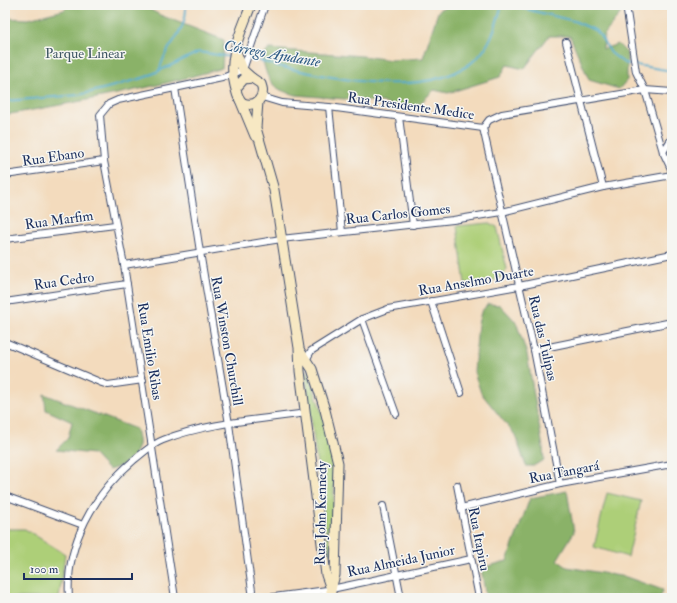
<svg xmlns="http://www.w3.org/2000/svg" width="677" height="603" font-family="'IM FELL Double Pica',serif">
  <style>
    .green { fill: #adcf78; stroke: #647f6b }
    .forest { fill: #8ab268; stroke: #527063 }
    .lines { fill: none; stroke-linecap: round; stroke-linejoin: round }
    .stream { stroke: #4da9cb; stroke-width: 2 }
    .street-casing { stroke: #3b496c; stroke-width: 8 }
    .secondary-casing { stroke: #3b496c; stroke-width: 11 }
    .street { stroke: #fff; stroke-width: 6 }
    .secondary { stroke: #f7e8c3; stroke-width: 9 }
    .labels { text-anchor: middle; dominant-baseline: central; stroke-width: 3; stroke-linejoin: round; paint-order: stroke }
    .park-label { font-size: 14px; fill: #405764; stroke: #f6f6f2 }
    .street-label { font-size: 14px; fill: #1b2f5e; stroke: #f6f6f2 }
    .water-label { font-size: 15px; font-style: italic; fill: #2c5a84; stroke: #f6f6f2 }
  </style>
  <rect width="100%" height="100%" fill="#f6f6f2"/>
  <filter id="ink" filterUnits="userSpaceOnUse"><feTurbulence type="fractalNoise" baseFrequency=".025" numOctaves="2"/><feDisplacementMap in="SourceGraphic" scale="8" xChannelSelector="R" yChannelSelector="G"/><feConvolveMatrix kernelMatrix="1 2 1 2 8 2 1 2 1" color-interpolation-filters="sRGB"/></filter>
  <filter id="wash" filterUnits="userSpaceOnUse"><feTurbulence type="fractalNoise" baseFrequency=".012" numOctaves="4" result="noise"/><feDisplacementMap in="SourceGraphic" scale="16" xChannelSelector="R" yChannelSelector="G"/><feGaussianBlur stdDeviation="0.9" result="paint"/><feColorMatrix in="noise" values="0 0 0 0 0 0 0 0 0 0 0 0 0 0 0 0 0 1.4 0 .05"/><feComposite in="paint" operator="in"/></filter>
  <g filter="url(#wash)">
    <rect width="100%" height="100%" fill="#f3dbbd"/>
    <g class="green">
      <path d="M489,223L497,227L507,269C499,285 481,281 465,284L457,226Z"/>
      <path d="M305,371H308L330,438L335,464L331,574Z"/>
      <path d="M607,493L641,501L628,557L594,547Z"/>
      <path d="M5,529H25L65,554L59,598H5Z"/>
    </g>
    <g class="forest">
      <path d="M68,5H142L160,15L224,40L222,68C151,89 78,102 5,115V18L28,19L64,10Z"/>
      <path d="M453,5L622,7L620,14L604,35L603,49L618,44L627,53V80L619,89L589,80L570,36H549L524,69L507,65L500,77L448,93L434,90L411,112L382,102L296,95C271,89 268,82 262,57L269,49L362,56L392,60L423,58L438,12L440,9Z"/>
      <path d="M488,304L500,305L516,322L527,354L543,448L544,460L533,466H526L515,435L481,393L474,372L478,324L481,312Z"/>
      <path d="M44,394L136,429C137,434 139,441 138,445C135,459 120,468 108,470L93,454L56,450L68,438L72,422L46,410Z"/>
      <path d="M567,491L574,532L557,560L567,567L626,577L663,590L660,598H486L481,568L507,561L530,498Z"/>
    </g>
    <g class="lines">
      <g class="stream">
        <path d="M509,5L574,21L597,31L611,53L624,63L672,71"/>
        <path d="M249,59C262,60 275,66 287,68C340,80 435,100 478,57C491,44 496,25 501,8L504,5"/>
        <path d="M159,71C161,65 163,59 166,53C176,37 187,25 186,5"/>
        <path d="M5,101L79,95L107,88L146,77L199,52L231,57"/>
      </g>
    </g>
  </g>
  <g filter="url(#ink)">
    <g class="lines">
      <g class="street-casing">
        <g id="street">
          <path d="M626,5L636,72L645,90L663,152L672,171"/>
          <path d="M566,42L603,187"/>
          <path d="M175,88L200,252L229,424L253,598"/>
          <path d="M262,97L282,103L329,107L483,128L489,120L502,114L645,90L672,92"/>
          <path d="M329,107L342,232"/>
          <path d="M399,117L413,225"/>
          <path d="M483,128L534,350L560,484"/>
          <path d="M663,152L672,138"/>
          <path d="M5,175L104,161"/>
          <path d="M5,239L115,225"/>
          <path d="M124,265L281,239L453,220L502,212L603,187L672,175"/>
          <path d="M431,301L461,393"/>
          <path d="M5,302L127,284"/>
          <path d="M362,319L396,414"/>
          <path d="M5,342L102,383L108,385L143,380"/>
          <path d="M534,350L672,322"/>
          <path d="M305,362L311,351L362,319L388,309L519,286L672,254"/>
          <path d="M457,485L479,598"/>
          <path d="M5,496L83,525"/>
          <path d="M383,506L401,598"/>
          <path d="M461,508L560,484L672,464"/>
          <path d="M69,598C65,544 94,494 134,460C143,453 152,444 163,440C208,422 260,420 306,413"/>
          <path d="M175,598L124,265L104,161L100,115L109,104L118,100L222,78L243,70L265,5"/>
          <path d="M266,598L327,590L471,559"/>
        </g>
      </g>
      <g class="secondary-casing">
        <g id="secondary">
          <path d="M236,51L243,70L252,78"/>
          <path d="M236,88L244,79L252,78L261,84C266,97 256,108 243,103C237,98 237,93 235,86C227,58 241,32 251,5"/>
          <path d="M240,100L255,136"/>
          <path d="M258,102L256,128L274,190L299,348L300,371L326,575L331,589"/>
          <path d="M300,351L312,369L325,410L338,463L335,575L331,589V598"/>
        </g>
      </g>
      <use href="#street" class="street"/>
      <use href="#secondary" class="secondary"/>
    </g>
  </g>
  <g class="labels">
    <g class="park-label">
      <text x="85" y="53">Parque Linear</text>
    </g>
    <g class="street-label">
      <text transform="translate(411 106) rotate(8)">Rua Presidente Medice</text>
      <text transform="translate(53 157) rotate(-8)">Rua Ebano</text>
      <text transform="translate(398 214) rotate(-6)">Rua Carlos Gomes</text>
      <text transform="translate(59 220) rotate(-8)">Rua Marfim</text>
      <text transform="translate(64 281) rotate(-8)">Rua Cedro</text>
      <text transform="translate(476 281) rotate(-10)">Rua Anselmo Duarte</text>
      <text transform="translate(543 338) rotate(77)">Rua das Tulipas</text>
      <text transform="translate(227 341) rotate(80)">Rua Winston Churchill</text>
      <text transform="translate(150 351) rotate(81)">Rua Emilio Ribas</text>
      <text transform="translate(564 472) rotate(-11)">Rua Tangará</text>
      <text transform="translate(321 513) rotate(-89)">Rua John Kennedy</text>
      <text transform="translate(479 539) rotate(79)">Rua Itapiru</text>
      <text transform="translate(401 561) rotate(-12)">Rua Almeida Junior</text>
    </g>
    <g class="water-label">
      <text transform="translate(272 54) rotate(10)">Córrego Ajudante</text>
    </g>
  </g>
  <rect width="677" height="603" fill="none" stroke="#f6f6f2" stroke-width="20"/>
  <path d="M24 573v6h108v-6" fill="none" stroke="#1b2f5e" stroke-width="2"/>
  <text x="30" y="573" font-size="12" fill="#1b2f5e" stroke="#f6f6f2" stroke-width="3" paint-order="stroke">100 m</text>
</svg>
